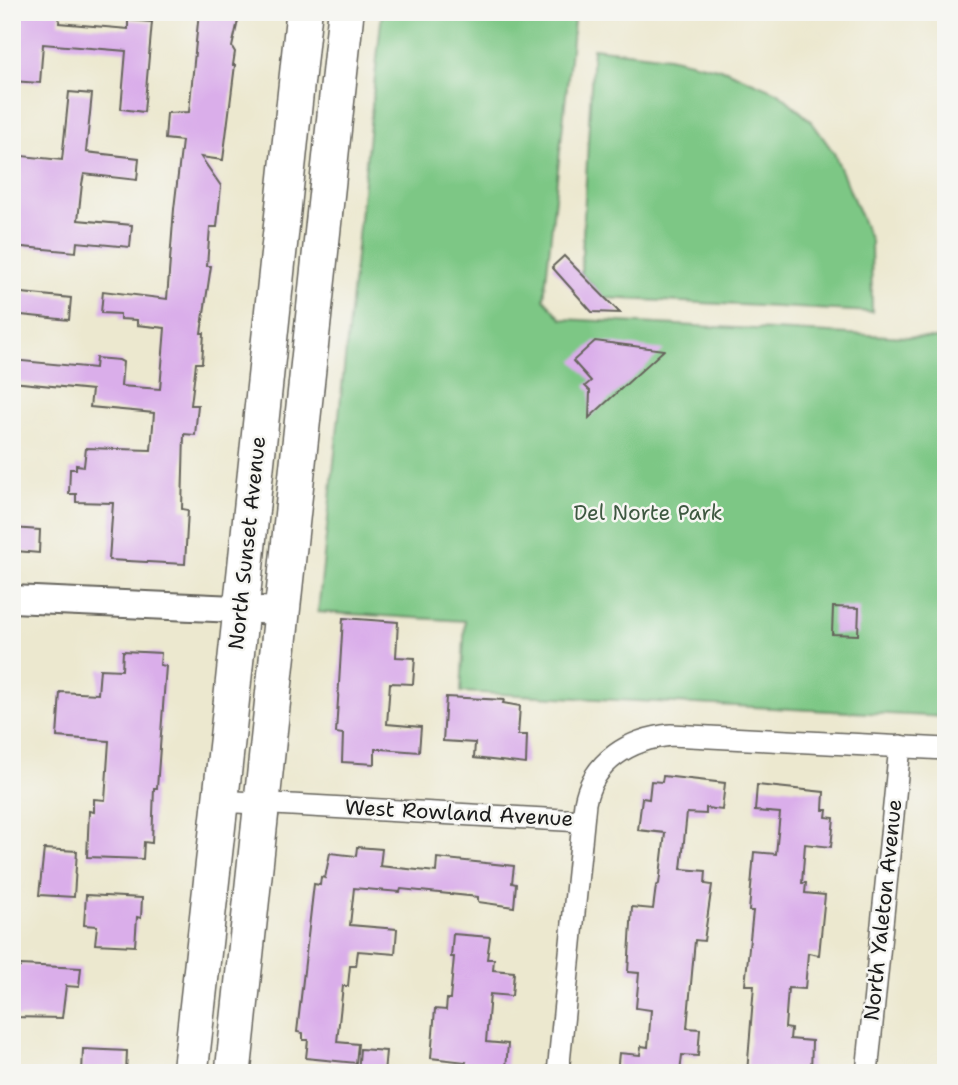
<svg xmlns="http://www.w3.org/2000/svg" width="958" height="1085" font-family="'Shantell Sans',sans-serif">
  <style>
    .green { fill: #7dc785; stroke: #4c7250; stroke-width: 2 }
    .building { fill: #daaeea }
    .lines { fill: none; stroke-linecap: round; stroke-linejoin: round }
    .minor-casing { stroke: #65635b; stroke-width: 24 }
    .tertiary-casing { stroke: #65635b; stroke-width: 30 }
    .primary-casing { stroke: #65635b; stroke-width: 38 }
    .minor { stroke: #fff; stroke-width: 21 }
    .tertiary { stroke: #fff; stroke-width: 26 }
    .primary { stroke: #fff; stroke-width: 35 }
    .labels { text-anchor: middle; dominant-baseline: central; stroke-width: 5; stroke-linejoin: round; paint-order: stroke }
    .park-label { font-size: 21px; fill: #3e5841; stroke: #f6f6f2 }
    .street-label { font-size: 21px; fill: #1c1c1c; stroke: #f6f6f2 }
  </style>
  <rect width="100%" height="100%" fill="#f6f6f2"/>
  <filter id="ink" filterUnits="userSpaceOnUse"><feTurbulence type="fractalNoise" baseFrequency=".0143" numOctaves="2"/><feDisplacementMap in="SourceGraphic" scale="14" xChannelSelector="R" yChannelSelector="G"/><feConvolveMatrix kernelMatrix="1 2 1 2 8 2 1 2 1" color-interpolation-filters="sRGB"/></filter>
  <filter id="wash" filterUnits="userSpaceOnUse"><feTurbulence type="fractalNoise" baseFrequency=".00686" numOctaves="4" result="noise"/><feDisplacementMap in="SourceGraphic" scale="28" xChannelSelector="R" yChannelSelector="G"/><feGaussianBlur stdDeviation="1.57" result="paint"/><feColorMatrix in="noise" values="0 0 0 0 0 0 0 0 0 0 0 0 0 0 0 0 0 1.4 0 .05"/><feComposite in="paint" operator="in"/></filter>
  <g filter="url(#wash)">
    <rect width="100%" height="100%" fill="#ece8cf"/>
    <g class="green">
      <path d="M382,12H575L544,299L562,319L946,339V717L461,692L465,621L318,612Z"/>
      <path d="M593,48L668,57L726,70L779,93L811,121L834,153L871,241L872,312L604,298L581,273Z"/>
    </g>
    <g id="blocks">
      <g class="building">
        <path d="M12,12H60L59,23L128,29V20L152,22L144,112L121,109L126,51L43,44L40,83L12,81Z"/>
        <path d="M199,12H240L232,47L235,52L233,65H235L223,160L201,157L221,186L217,227H210L207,266H211L201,333H204L202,363H196L191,405H198L195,435L184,434L182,509L188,510L185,564L109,560L113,503L76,502V494H69L70,469H76V465L84,466L86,448L151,450L154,413L90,407L92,390L12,382V360L95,368L96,358L119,360L123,362L121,386L160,389L165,328L137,325V320L120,319V314L101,313L103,291L167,299L174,209L182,141L165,139L167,113L189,112Z"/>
        <path d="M69,92L92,94L86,152L139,158L137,180L84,174L82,184L78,220L132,225L130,247L77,242L76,252L12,246V155L62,160Z"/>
        <path d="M564,256L620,313L592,312L552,267Z"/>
        <path d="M12,292L71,298L69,320L12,314Z"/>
        <path d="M595,341L664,350L589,418L590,391L585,386L591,381L573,361Z"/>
        <path d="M12,528L40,530L39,553L16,551V549H12Z"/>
        <path d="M833,607L859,608L858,635L832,634Z"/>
        <path d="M343,618L398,622L396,657L415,658L413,684L390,683L387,724L421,727L419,752L381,749H375V764L342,762L343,734L336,733Z"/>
        <path d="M123,651L161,653L160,665L166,666L157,788H154L152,843L144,842L143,859L87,857L89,811L94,812V799L105,800L109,741L57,737L60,692L98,694L100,669L122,670Z"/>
        <path d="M446,697L504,700L503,703L520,706L518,735H527L526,764L474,758L475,743L443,741Z"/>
        <path d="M663,776L725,783L722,810L706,808V814L687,813L681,869L706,871L705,884L712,885L704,941L695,940L687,1028L700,1029L698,1056L682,1055L680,1073H617L619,1053L640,1055L641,1046L648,1047L651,1010L636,1008L639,973L628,972L632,907L653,909L656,886L659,884L665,833L638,830L642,798L649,799L651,781L662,782Z"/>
        <path d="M757,785L824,792L823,810H827L826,817L834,818L831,847L805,844L802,883H806L805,893L825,895L819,955L808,953L805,989L788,988L785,1028L791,1029L790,1039L812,1041L811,1073H747L754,985H745L753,911H749L754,852L776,854L780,813L755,811Z"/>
        <path d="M357,847L382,849L380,866L436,872L437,858L514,866L512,883L516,884L514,907L478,902V897L401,889L400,892L354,888L350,925L397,929L395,954L358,951L356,966H350L348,986H343L337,1042L358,1044L356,1063L306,1058L308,1040H303V1033L297,1032L314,884L320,885L321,877L325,878L330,853L356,856Z"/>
        <path d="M44,849L77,851L74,897L39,895Z"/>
        <path d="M86,895L142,898L141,918L137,917L135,946L95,944L97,926L84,925Z"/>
        <path d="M453,934L490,937L487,959H494L493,970L514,972L512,996L490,994L486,1042L508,1044L506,1068L465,1065L466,1062L431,1058L435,1009L446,1010L447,999H450L454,957H451Z"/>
        <path d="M20,965L81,968L79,987L66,986L62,1018L12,1017L13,966L20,967Z"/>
        <path d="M83,1049L127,1051L126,1073H82Z"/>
        <path d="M360,1049L386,1051L384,1073H358Z"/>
      </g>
    </g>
  </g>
  <g filter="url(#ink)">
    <use href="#blocks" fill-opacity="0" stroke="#65635b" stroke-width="2"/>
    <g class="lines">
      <g class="minor-casing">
        <g id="minor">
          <path d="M219,801L582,821"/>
          <path d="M558,1073L585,803C593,761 630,739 671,735L946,749"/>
          <path d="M867,1073L900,746"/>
        </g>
      </g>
      <g class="tertiary-casing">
        <path id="tertiary" d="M12,599L282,611"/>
      </g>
      <g class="primary-casing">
        <g id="primary">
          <path d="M190,1073L228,733L304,12"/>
          <path d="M233,1073L346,12"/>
        </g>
      </g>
      <use href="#minor" class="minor"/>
      <use href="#tertiary" class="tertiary"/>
      <use href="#primary" class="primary"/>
    </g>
  </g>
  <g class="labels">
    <g class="park-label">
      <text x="648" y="513">Del Norte Park</text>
    </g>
    <g class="street-label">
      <text transform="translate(247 543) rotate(-84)">North Sunset Avenue</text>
      <text transform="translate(459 813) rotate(3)">West Rowland Avenue</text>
      <text transform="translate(883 910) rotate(-84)">North Yaleton Avenue</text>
    </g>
  </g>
  <rect width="958" height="1085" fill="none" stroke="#f6f6f2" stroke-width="42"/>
</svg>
